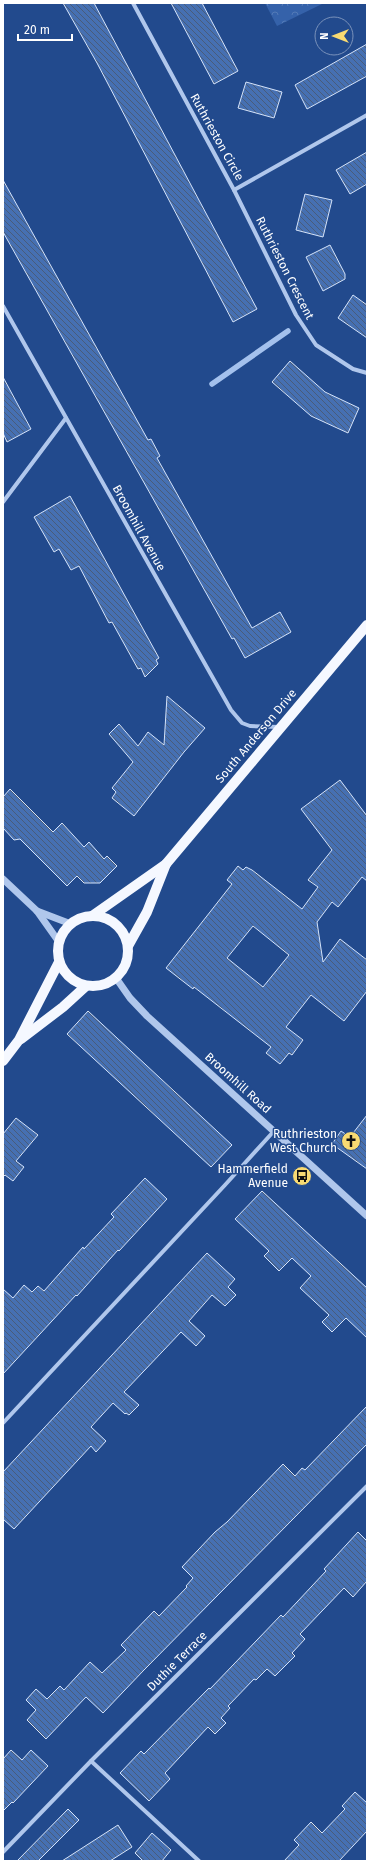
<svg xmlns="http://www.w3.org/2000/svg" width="370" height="1864" font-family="'Fira Sans',sans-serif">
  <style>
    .park { fill: url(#park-crowns) }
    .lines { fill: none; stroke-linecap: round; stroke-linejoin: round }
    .stream { stroke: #a4c1ed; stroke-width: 5.5 }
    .building { fill: url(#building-back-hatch); stroke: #d5e3f9; fill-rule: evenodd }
    .minor { stroke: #b0c7ec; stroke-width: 4 }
    .tertiary { stroke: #b0c7ec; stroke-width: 7 }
    .primary { stroke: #f5f8ff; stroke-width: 10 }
    .labels { text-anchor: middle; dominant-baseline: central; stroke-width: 3; stroke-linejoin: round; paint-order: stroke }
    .street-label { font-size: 12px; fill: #fff; stroke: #224a8d }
    .poi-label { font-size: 12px; fill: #fff; stroke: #224a8d; text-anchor: end }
  </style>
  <defs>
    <pattern id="park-crowns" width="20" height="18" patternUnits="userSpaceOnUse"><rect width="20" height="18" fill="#3562aa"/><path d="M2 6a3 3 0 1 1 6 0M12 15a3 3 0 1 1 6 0" fill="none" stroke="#537ab7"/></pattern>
    <pattern id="building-back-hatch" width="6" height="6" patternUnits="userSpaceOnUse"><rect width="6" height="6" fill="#4670b2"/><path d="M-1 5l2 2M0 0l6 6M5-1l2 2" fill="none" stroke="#495c7a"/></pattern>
  </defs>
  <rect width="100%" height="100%" fill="#224a8d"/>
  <path class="park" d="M265,3H324L277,26Z"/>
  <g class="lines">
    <path class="stream" d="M212,384L288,331"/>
  </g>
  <g class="building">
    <path d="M63,3H94L257,309L233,322L97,63Z"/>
    <path d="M171,3H202L238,71L214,84Z"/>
    <path d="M367,44V76L307,109L295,85Z"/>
    <path d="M246,82L282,92L274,118L238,108Z"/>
    <path d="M367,152V184L350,194L336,170Z"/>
    <path d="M3,180L148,440L151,439L160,456L157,458L252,628L280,612L291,632L245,658L234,638L232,639L3,232Z"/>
    <path d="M305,194L332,200L323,237L296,230Z"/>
    <path d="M330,245L345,274V279L323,291L306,257Z"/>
    <path d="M353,295L367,305V338L338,318Z"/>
    <path d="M290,361L325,392L359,408L348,433L311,416L272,382Z"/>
    <path d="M3,377L31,429L7,442L3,433Z"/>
    <path d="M70,496L159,658L156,660L158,664L145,677L141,668L138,669L112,622L109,623L79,566L71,570L59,549L54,552L34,517Z"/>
    <path d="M167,696L205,728L184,752L134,816L112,798L116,792L112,788L133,762L109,734L119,724L138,746L148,732L164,745Z"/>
    <path d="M340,780L367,816V881L362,877L338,907L332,902L317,922L323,962L340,939L367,960V991L344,1021L311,995L286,1027L303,1040L292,1055L289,1053L280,1064L266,1053L271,1047L194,987L193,989L166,968L232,884L227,880L238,866L243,870L246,867L252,870L302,909L318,887L308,880L332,850L301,809ZM253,926L289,955L263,987L227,958Z"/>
    <path d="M10,789L53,832L62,823L84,847L89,842L104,859L107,856L117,866L100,883H84L77,876L67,886L20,839L14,840L3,828V797Z"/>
    <path d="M88,1011L232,1145L211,1167L67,1034Z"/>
    <path d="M367,1115V1169L332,1144L341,1131L350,1137Z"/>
    <path d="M16,1118L38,1135L16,1161L24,1167L13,1181L5,1175L3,1177V1134Z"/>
    <path d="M145,1178L167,1199L119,1251L118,1250L77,1296L76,1295L3,1374V1289L13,1298L24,1285L32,1292L38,1286L44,1291L83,1247L84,1249L114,1217L111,1214Z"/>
    <path d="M262,1191L367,1288V1338L346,1318L332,1332L322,1322L329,1315L300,1288L311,1276L292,1258L279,1271L264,1256L269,1251L235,1219Z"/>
    <path d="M207,1253L235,1279L228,1287L236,1295L225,1306L212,1295L189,1321L205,1336L196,1346L181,1332L124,1392L139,1405L129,1415L126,1413L125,1414L113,1403L91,1427L106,1441L96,1452L91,1446L14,1529L3,1519V1472Z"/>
    <path d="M367,1406V1444L144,1670L103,1713L86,1697L46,1739L27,1720L36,1710L26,1700L36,1689L47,1699L60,1686L64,1690L90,1662L102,1673L126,1650L121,1645L154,1611L159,1616L187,1587L186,1586L193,1578L182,1567L215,1532L227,1522L283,1464L295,1476L302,1468L305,1470Z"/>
    <path d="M358,1532L367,1541V1581L353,1597L344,1588L300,1634L305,1639L292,1653L295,1656L275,1676L267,1669L256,1680L254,1679L228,1706L230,1708L221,1718L226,1723L215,1734L208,1727L165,1773L170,1779L149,1801L120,1773L141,1751L144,1754L209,1688L210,1689L281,1615L283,1617L326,1571L324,1569Z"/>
    <path d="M11,1750L22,1760L31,1750L48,1766L13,1803L12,1802L3,1811V1759Z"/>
    <path d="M355,1792L367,1803V1831L339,1861H284L299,1845L294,1840L311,1822L322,1833L345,1809L342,1806Z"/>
    <path d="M68,1809L79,1820L38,1861H17Z"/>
    <path d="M118,1825L132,1847L110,1861H62Z"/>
    <path d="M152,1833L171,1850L162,1861H143L135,1853Z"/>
  </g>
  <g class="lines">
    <g class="minor">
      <path d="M133,3L234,190L367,115"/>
      <path d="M234,190L296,315L316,345L353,369L367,373"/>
      <path d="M3,306L231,710L242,723L250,726L280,727"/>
      <path d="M3,502L66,418"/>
      <path d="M3,1423L225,1185L274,1131"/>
      <path d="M91,1761L199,1861"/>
      <path d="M3,1852L91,1761L367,1486"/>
    </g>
    <g class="tertiary">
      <path d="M3,879L37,911L59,942"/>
      <path d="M37,911L71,924"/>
      <path d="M116,978L130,998L147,1016L367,1216"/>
    </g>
    <g class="primary">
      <circle cx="93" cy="951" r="35"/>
      <path d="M92,916L166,864L367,625"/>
      <path d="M128,946L147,912L166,864"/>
      <path d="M21,1039L63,1007L86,986"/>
      <path d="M3,1061L19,1040L59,962"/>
    </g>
  </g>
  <defs>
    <g id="church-disc" transform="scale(1)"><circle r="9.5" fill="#f8da72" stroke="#224a8d"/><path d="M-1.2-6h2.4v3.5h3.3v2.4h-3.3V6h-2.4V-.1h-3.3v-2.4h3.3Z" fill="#111"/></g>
    <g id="bus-disc" transform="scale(1)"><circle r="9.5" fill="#f8da72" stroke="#224a8d"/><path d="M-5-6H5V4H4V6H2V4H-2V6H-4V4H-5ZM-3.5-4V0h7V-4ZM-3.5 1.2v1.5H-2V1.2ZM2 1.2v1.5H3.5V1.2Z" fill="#111"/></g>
  </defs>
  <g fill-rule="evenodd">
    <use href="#church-disc" x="351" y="1141"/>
    <use href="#bus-disc" x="302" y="1176"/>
  </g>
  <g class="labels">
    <g class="street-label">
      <text transform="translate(217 137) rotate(61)">Ruthrieston Circle</text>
      <text transform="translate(285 268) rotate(63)">Ruthrieston Crescent</text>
      <text transform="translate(139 528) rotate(61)">Broomhill Avenue</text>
      <text transform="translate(256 736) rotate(-50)">South Anderson Drive</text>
      <text transform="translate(238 1083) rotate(42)">Broomhill Road</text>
      <text transform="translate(177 1661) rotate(-45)">Duthie Terrace</text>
    </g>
    <g class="poi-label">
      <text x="337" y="1134">Ruthrieston<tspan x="337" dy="14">West Church</tspan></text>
      <text x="288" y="1169">Hammerfield<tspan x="288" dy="14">Avenue</tspan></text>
    </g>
  </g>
  <rect width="370" height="1864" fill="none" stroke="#ffffff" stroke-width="8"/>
  <g transform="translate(334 36) rotate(270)"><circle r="19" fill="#224a8d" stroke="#7a92bb"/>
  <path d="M0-3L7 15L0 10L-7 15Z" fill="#f8da72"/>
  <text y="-6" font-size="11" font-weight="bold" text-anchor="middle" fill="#ffffff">N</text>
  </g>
  <path d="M18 34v6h54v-6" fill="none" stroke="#ffffff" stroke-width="2"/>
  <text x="24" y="34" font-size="12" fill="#ffffff" stroke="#224a8d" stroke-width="3" paint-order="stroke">20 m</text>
</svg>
